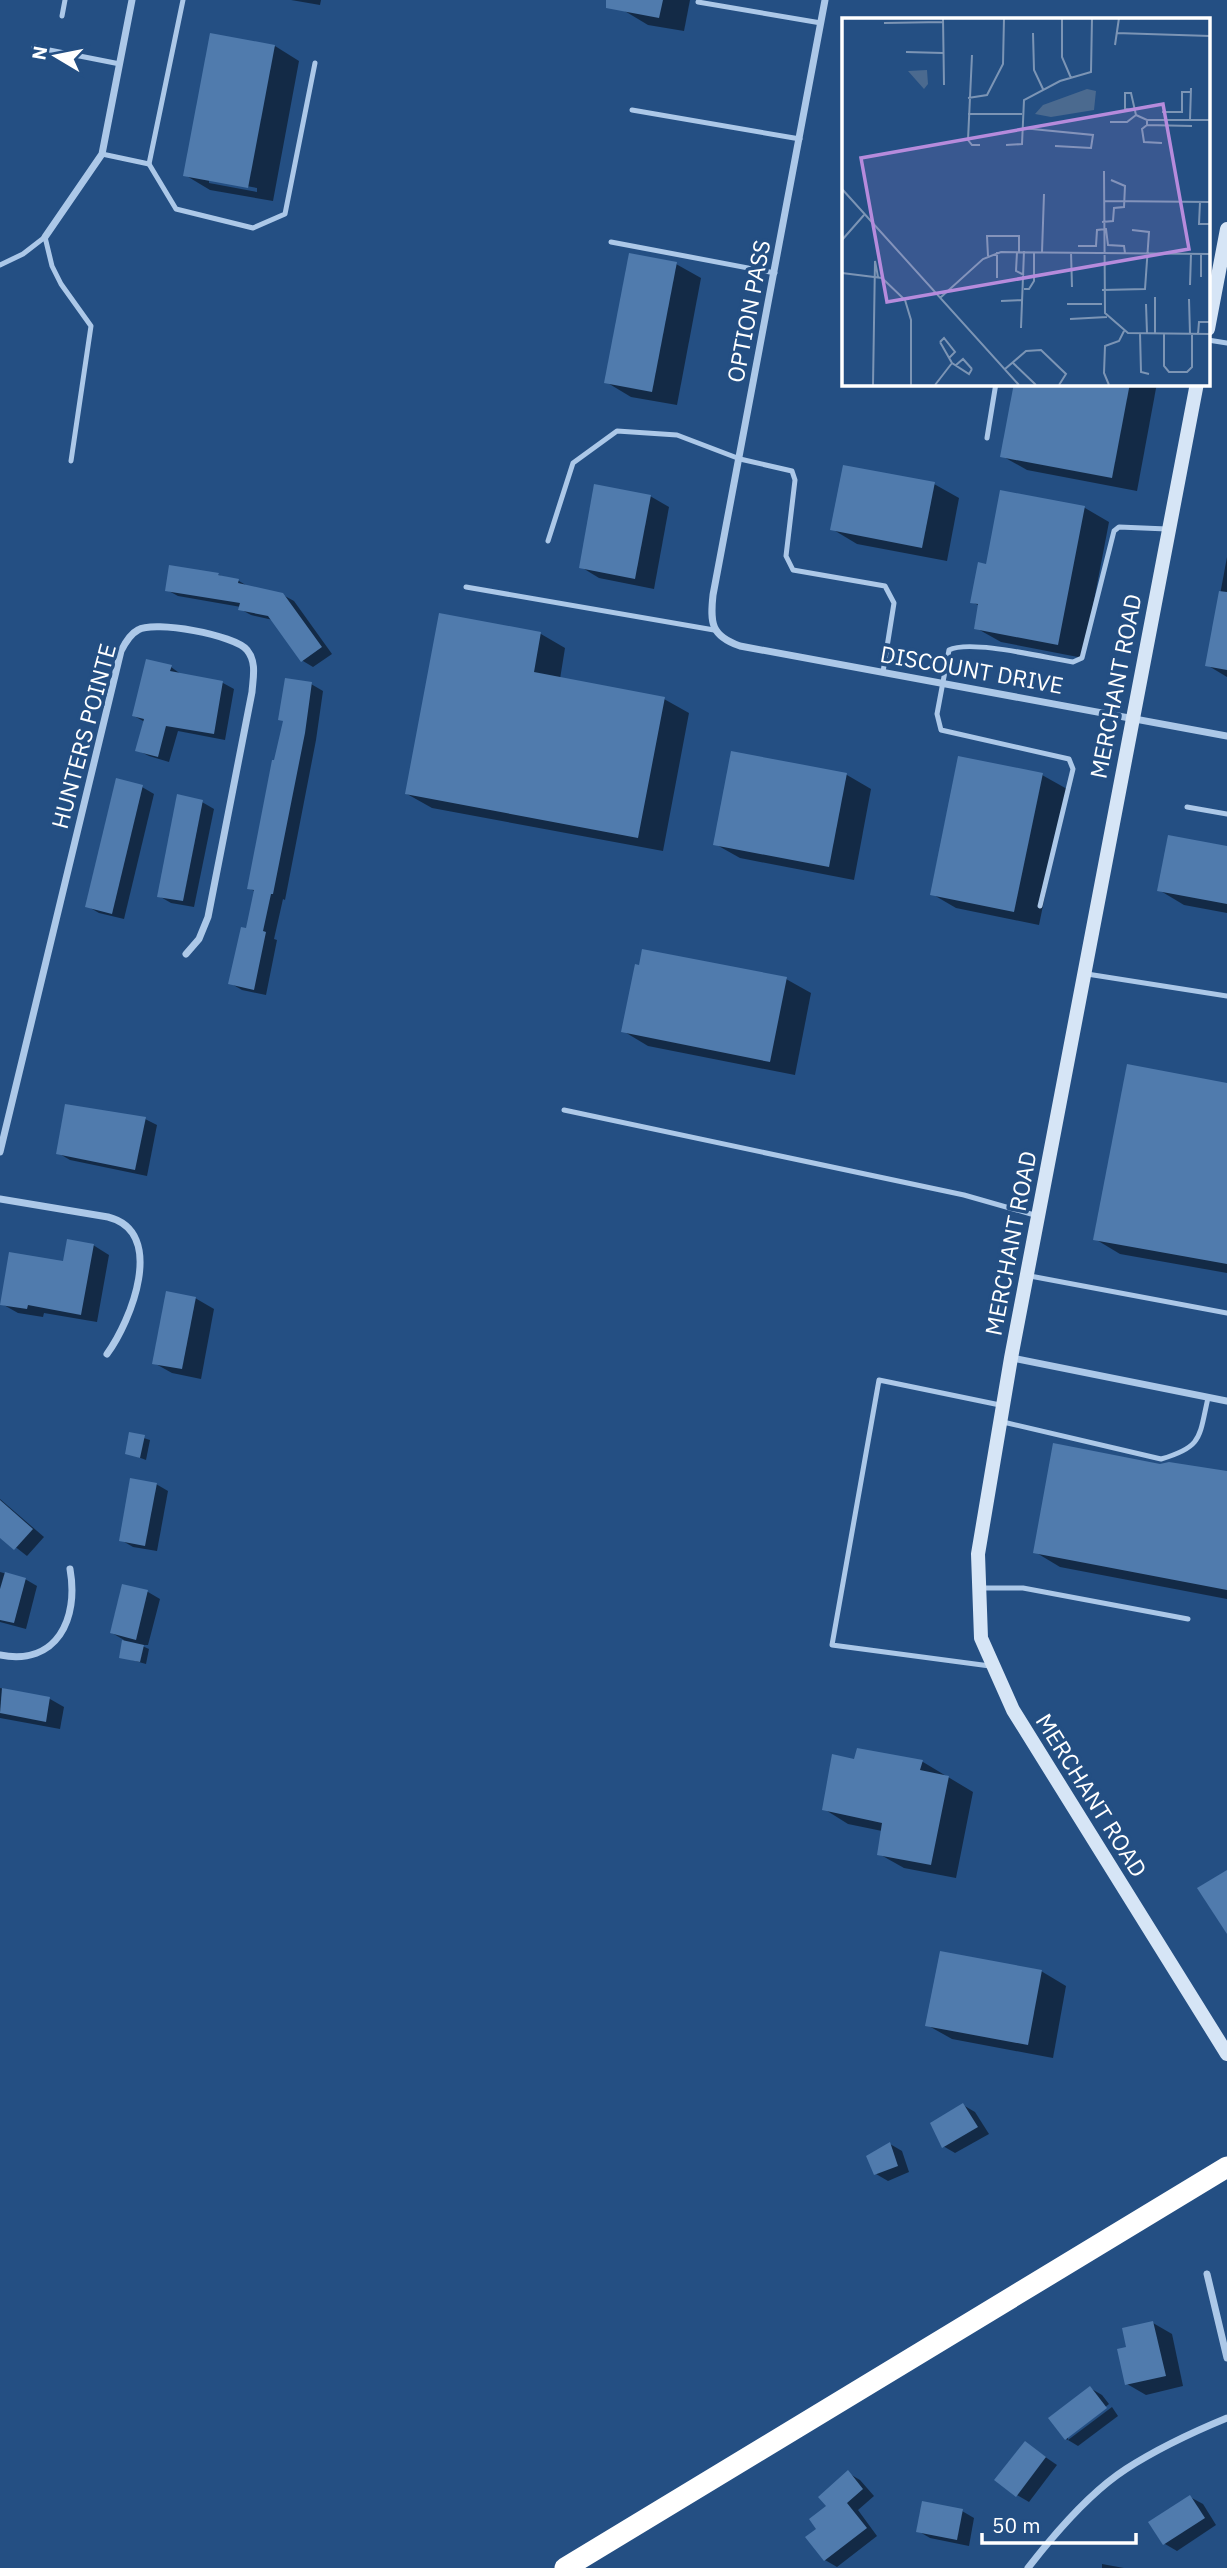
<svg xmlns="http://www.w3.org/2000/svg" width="1227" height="2568" font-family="'IBM Plex Sans',sans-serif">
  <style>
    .shadow { fill: #0007; fill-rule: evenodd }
    .building { fill: #507bad }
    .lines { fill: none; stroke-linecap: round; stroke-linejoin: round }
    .lane { stroke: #acc8e8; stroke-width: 5 }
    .street { stroke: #acc8e8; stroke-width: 7 }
    .secondary { stroke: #d6e5f6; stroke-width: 14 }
    .highway { stroke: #fff; stroke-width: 21 }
    .labels { text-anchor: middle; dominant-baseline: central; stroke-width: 7; stroke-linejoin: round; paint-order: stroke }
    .street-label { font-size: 23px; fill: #fff; stroke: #244f83 }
    .inset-road { fill: none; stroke: #7c95b5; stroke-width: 2 }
    .view { fill: #b68bdc; fill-opacity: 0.15; stroke: #b68bdc; stroke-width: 3.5 }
    .inset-edge { fill: none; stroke: #fff; stroke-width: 3.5 }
  </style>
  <rect width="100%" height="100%" fill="#244f83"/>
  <g class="shadow">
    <path d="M291,0H321L320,5Z"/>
    <path d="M625,0H690L684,31L648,25L623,10Z"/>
    <path d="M275,46L299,61L273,201L210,190L185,175ZM209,179L257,188V192L209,183Z"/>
    <path d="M676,264L701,278L677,405L631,397L606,382Z"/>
    <path d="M1016,383H1157L1137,491L1027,470L1002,456Z"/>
    <path d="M934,484L959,498L947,561L857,544L832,529Z"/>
    <path d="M1002,492L1085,508L1109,522L1083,658L1001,642L976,628L980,606L972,602L987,566Z"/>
    <path d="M650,496L669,507L654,589L599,578L581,567Z"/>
    <path d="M1227,557V677L1207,665Z"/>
    <path d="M218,575L239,581L249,587L283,595L294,601L332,654L313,667L303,661L273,620L251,615L240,609L241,607L178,596L167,590Z"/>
    <path d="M441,615L541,634L565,648L560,679L664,699L689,713L663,851L432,808L407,794Z"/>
    <path d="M171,667L182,675L223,683L234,689L225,740L178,731L169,762L149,756L137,750L145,722L134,716Z"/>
    <path d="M311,684L323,691L316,740L285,900L283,899L274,939L277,940L266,995L242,990L230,983L248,930L256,892L249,888L285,722L280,719Z"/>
    <path d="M733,753L847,775L871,789L854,880L740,858L715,844Z"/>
    <path d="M1042,775L1067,789L1039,925L956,908L932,894Z"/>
    <path d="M142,787L154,794L124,919L99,913L87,906Z"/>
    <path d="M202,802L214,809L194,907L171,903L159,896Z"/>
    <path d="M1227,848V913L1184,905L1159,890Z"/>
    <path d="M786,979L811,993L795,1075L648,1046L623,1031Z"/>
    <path d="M1227,1085V1273L1120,1254L1095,1239Z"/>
    <path d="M145,1119L157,1125L147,1176L70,1160L58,1153Z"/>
    <path d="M93,1245L109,1255L97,1322L44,1313L43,1317L18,1313L2,1304Z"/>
    <path d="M195,1298L214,1309L201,1379L172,1373L154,1363Z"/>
    <path d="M131,1434L150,1440L146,1460L127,1453Z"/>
    <path d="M1160,1466L1227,1473V1599L1060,1567L1035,1552Z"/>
    <path d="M156,1484L168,1491L157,1551L133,1547L121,1540Z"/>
    <path d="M0,1499L44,1537L27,1556L0,1535Z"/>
    <path d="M0,1572L25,1579L37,1586L26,1629L0,1622Z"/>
    <path d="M123,1586L148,1592L160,1599L148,1645H140L149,1649L146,1664L121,1657L124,1640L112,1633Z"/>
    <path d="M0,1688L50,1699L64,1707L60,1729L0,1718Z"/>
    <path d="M858,1750L923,1762L973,1792L956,1878L904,1868L879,1854L882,1831L848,1824L824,1809L855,1761Z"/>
    <path d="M1041,1971L1066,1986L1053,2058L952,2039L927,2025Z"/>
    <path d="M963,2105L975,2112L989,2134L955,2153L943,2146Z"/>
    <path d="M890,2144L902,2151L909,2172L888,2181L876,2174Z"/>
    <path d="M1153,2323L1172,2334L1183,2386L1146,2395L1127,2384L1128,2348Z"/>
    <path d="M1090,2388L1102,2395L1109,2404L1068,2436V2440L1066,2439Z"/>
    <path d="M1112,2407L1118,2416L1078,2446L1068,2440Z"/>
    <path d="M1025,2443L1057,2465L1029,2502L1017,2495Z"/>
    <path d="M848,2473L860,2480L874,2496L858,2510L877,2536L837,2567L825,2560L829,2506Z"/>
    <path d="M1190,2497L1203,2504L1216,2525L1177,2551L1165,2544L1151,2523Z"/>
    <path d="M962,2511L974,2518L969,2546L930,2538L918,2531Z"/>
    <path d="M1102,2564L1124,2568H1102Z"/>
  </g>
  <g class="building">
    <path d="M606,0H663L659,18L606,8Z"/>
    <path d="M210,33L275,45L248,188L183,176Z"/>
    <path d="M629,253L677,262L652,392L604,383Z"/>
    <path d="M1014,383H1130L1112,478L1000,457Z"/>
    <path d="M843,465L935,482L922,548L830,530Z"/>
    <path d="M594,484L651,495L635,579L579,568Z"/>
    <path d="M1000,490L1085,506L1058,645L974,629L978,604L970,603L978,562L986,564Z"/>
    <path d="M169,565L219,573L218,575L239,579L238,583L283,593L322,647L301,662L268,616L238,610L240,603L165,591Z"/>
    <path d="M1219,591L1227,592V670L1205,666Z"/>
    <path d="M439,613L541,632L534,672L665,697L638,838L405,794Z"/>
    <path d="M146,659L172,665L170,671L223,681L214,734L166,726L158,757L135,751L144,719L132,716Z"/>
    <path d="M285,678L312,682L305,733L273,894H271L263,931L266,932L254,990L228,984L241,927L246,928L254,890L247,889L272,760H274L283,721L278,720Z"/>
    <path d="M731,751L847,773L829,867L713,845Z"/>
    <path d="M958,756L1043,773L1014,912L930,895Z"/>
    <path d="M116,778L143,785L112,914L85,907Z"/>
    <path d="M177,794L203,800L183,901L157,897Z"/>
    <path d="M1168,835L1227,846V904L1157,891Z"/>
    <path d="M642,949L787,977L770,1062L621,1032L635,964L639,965Z"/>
    <path d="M1127,1064L1227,1083V1264L1093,1240Z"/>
    <path d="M65,1104L146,1117L135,1170L56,1154Z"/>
    <path d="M67,1239L94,1244L81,1315L28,1305L27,1309L0,1305L9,1252L63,1261Z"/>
    <path d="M166,1291L196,1297L182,1369L152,1364Z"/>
    <path d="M129,1432L145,1435L140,1458L125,1454Z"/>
    <path d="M1053,1443L1160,1464L1169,1462L1227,1471V1590L1033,1553Z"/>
    <path d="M130,1478L157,1483L145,1546L119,1541Z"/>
    <path d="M0,1500L33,1529L14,1550L0,1538Z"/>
    <path d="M5,1572L26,1578L14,1623L0,1620V1589Z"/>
    <path d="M122,1584L148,1590L136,1640L110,1633Z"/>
    <path d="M122,1640L144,1645L140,1662L119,1658Z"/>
    <path d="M2,1688L50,1697L46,1722L0,1713Z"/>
    <path d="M857,1748L923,1760L920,1770L949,1776L931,1865L877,1855L882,1823L822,1810L832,1754L854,1759Z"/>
    <path d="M1227,1870V1934L1197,1888Z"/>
    <path d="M940,1951L1042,1970L1028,2045L925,2026Z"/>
    <path d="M963,2103L978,2127L942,2148L930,2123Z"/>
    <path d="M890,2142L898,2166L874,2175L866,2156Z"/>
    <path d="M1153,2321L1166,2376L1125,2385L1117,2349L1126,2347L1122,2328Z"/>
    <path d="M1090,2386L1107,2408L1065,2440L1048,2418Z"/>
    <path d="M1025,2441L1046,2457L1016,2497L994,2480Z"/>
    <path d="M848,2470L863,2489L847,2503L867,2528L824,2561L805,2537L816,2529L809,2519L826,2506L818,2497Z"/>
    <path d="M1190,2495L1205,2518L1163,2545L1148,2522Z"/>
    <path d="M922,2501L963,2509L957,2540L916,2532Z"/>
  </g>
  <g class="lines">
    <g class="lane">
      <path d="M698,2L821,23"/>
      <path d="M62,16L65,0"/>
      <path d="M34,47L120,64"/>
      <path d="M632,110L800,139"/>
      <path d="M102,154L149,164L183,0"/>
      <path d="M149,164L176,209L253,228L285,214L315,63"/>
      <path d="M611,242L775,273"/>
      <path d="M0,265L23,254L45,237L52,266L61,284L91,326L71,461"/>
      <path d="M1208,340L1227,343"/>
      <path d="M987,438L996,383"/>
      <path d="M548,541L573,463L617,431L677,435L740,459L792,471L795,480L786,556L793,570L885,586L894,603L883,672"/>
      <path d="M466,587L714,630"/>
      <path d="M1187,807L1227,814"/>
      <path d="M1040,906L1073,769L1069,759L941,730L937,714L949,650C970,639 1046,658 1073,662L1082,658L1114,531L1119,527L1167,529"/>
      <path d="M1087,974L1227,996"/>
      <path d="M564,1110L964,1195L1038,1216"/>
      <path d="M1030,1276L1227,1313"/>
      <path d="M1003,1422L1161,1459C1203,1447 1199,1437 1208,1398"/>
      <path d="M979,1588H1023L1188,1619"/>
      <path d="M990,1666L832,1645L879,1380L1000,1405"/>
    </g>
    <g class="street">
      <path d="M825,0L713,595C710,623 711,636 740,646L1227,736"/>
      <path d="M45,237L102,154L132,0"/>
      <path d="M0,1152L121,651C125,643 130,634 138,630C154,620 235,635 247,650C257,662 253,678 252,692L208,917L199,939L186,954"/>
      <path d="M0,1199L108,1217C167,1232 131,1321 107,1354"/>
      <path d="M1012,1358L1227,1401"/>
      <path d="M0,1655C57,1666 79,1619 70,1569"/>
      <path d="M1207,2274L1227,2358"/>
      <path d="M1028,2568C1055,2533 1089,2493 1126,2469C1157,2449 1193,2432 1227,2418"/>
    </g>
    <g class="secondary">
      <path d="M1208,329L1227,229"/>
      <path d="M1197,383L1011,1358L978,1554L981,1638L1013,1710L1227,2054"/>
    </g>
    <path class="highway" d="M565,2568L1227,2167"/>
  </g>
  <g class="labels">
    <g class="street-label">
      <text transform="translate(748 311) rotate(-79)">OPTION PASS</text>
      <text transform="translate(972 669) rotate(10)">DISCOUNT DRIVE</text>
      <text transform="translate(1115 686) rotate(-79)">MERCHANT ROAD</text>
      <text transform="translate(83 736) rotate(-75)">HUNTERS POINTE</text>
      <text transform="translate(1010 1243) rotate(-79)">MERCHANT ROAD</text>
      <text transform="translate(1092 1795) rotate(58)">MERCHANT ROAD</text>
    </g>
  </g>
  <g transform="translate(842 18)">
    <rect width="368" height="368" fill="#244f83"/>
    <path d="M85,52L86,66L82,71L66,53ZM245,71L254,73L252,92L209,99L193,96L201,87Z" fill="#4b6a8f"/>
    <path class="inset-road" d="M101,0L102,67M220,0V39L229,60M42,5L101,4M191,15L192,52L201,71M274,15L368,18M273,27L277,0M64,34L101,35M130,37L126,122L130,127H138M126,80L145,77L161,46L162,0M290,92L283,91V75H289L294,97M320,94H340V74H348M126,96H180M294,97L305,102H368M305,102V107L350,108M348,102L349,70M268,104H285L294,97M305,107L300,111L302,124L320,125M180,110L251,117L249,130L213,128M164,127L180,126L182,82L218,63L249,54L250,0M262,153L263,295L286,315L368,316M0,171L177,367M262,183L368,184M358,184L357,206H368M260,204L271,203L272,190L282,189L283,168L269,162M0,222L22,197M236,228H254L255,212L264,211L266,227L282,228L283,235M155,234V260M175,234L174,253L182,257M200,234L202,176M229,234L230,269M359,236V259M146,238L145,218H177V234M0,255L40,260L63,282L69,302V367M348,267L349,236M182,271H187L192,263V234M260,272L303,271L307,214L290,212M98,280L141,241L159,234L368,236M347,281L348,316M159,283L180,282M225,286H260M304,286L305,315M228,301L265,299M179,310L182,233M298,315L299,354L307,356M313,315V279M322,315V348L327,354H345L350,349V316M356,316L357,304H368M98,324L110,345L127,356L130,351M98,324L102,320L113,334L107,340M170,344L194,367M114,347L121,341L130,351M163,351L184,333L199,332L224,356L217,367M31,367L33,243L36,259M93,367L110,345M267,367L262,355L263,328L277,323L282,313"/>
    <path class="view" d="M321,86L347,231L45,284L19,140Z"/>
    <rect width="368" height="368" class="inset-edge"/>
  </g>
  <g transform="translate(56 56) rotate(280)" stroke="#244f83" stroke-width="5" paint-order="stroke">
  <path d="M0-5L12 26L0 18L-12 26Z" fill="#ffffff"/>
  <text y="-10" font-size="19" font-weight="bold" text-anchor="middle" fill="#ffffff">N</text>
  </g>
  <path d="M982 2533v10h154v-10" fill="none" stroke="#ffffff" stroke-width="3.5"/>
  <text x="992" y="2533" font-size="21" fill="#ffffff" stroke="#244f83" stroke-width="5" paint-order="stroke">50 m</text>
</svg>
